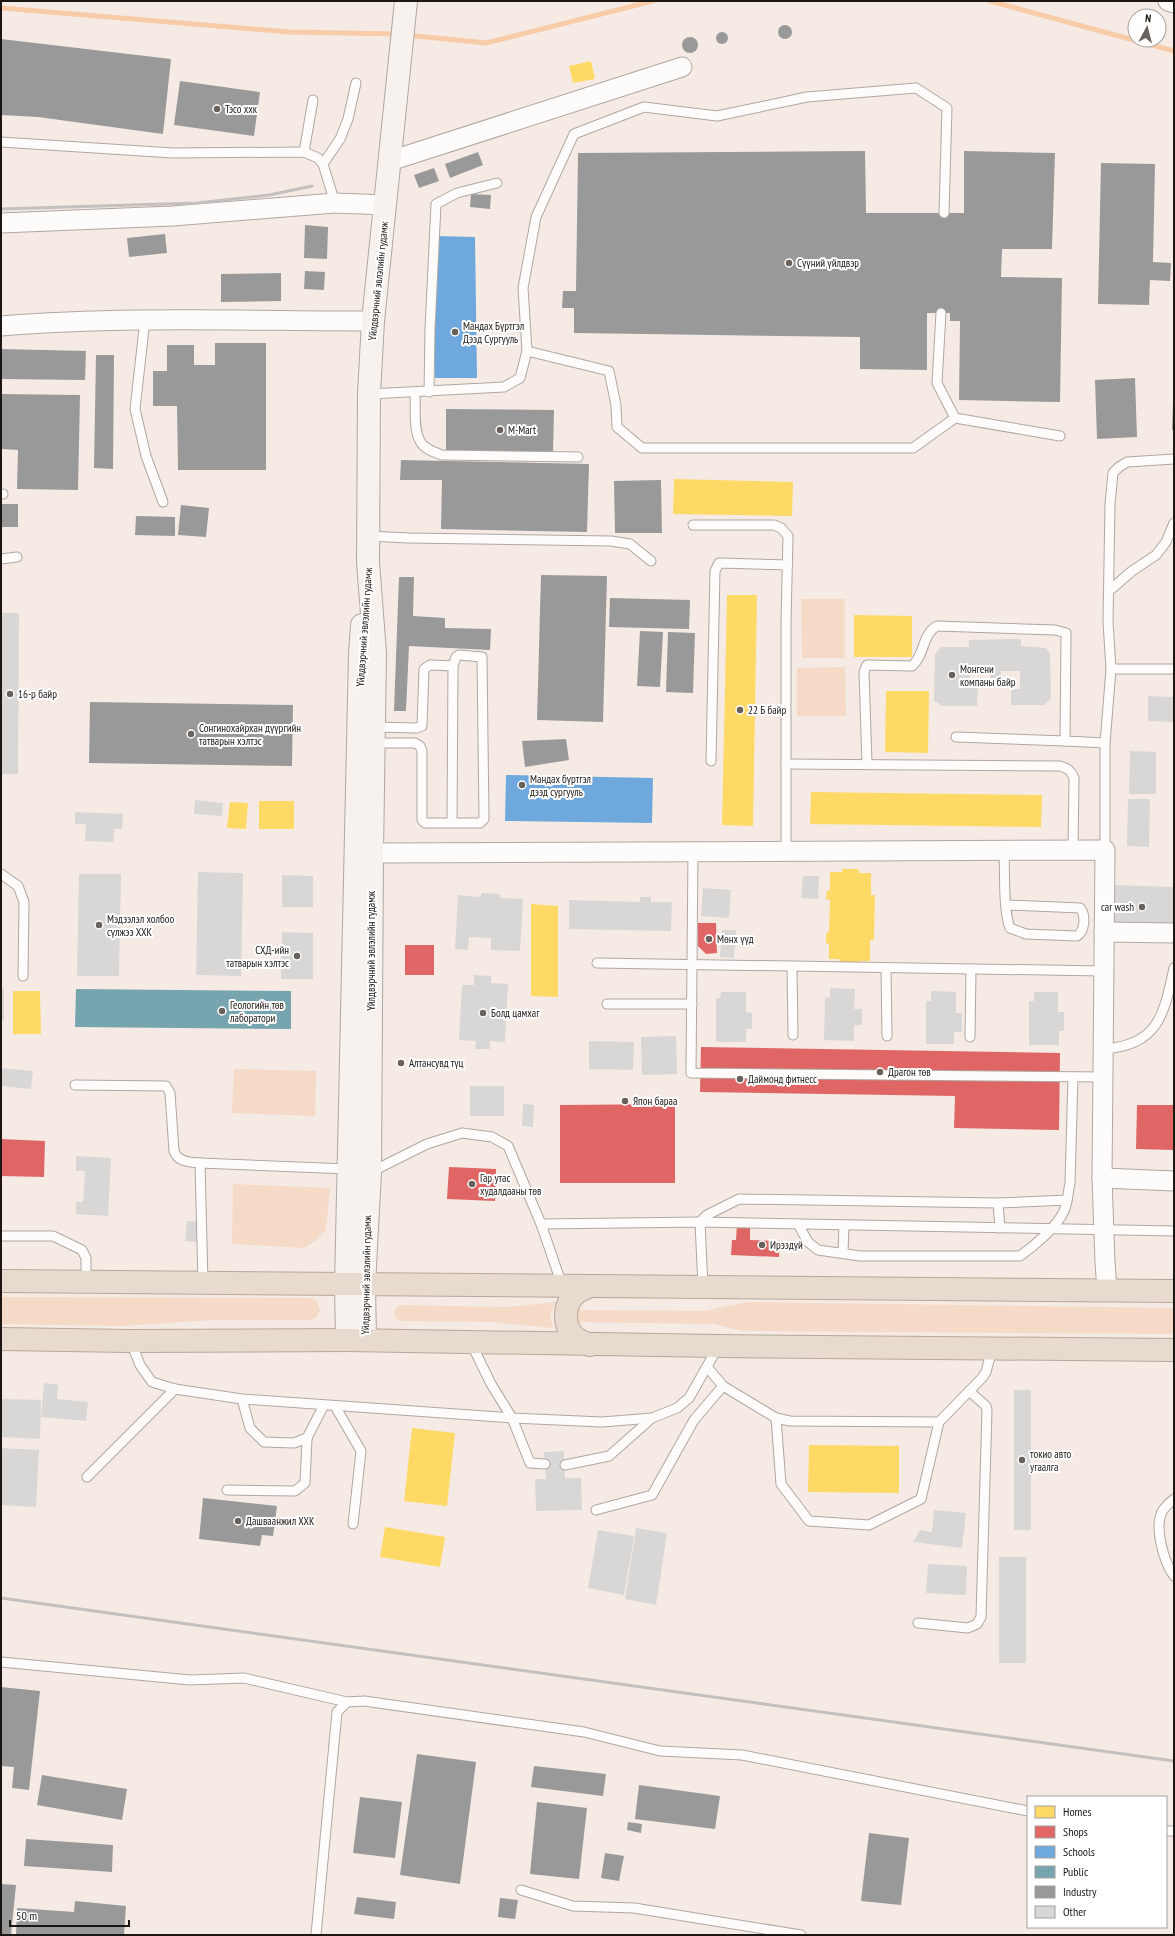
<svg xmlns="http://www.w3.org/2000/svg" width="1175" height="1936" font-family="'PT Sans Narrow',sans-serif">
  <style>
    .green { fill: #f4dac7 }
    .homes { fill: #ffd966 }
    .shops { fill: #e06666 }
    .schools { fill: #6fa8dc }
    .public { fill: #76a5af }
    .industry { fill: #999 }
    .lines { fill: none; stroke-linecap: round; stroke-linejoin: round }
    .stream { stroke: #f8cca8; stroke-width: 5 }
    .building { fill: #d8d7d6 }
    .lane-casing { stroke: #afa7a1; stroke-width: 11 }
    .street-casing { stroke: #afa7a1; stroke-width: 21 }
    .secondary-casing { stroke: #afa7a1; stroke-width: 24 }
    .highway-casing { stroke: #b7a799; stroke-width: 24 }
    .lane { stroke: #fefcfb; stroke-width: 9 }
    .street { stroke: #fefcfb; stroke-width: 19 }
    .secondary { stroke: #f7f2ee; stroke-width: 22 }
    .highway { stroke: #e7dbd0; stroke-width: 22 }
    .rail { stroke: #c4c0bf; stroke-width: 3 }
    .poi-dot { fill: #68615c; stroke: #fff; stroke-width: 1.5 }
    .labels { text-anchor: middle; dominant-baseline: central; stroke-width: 4; stroke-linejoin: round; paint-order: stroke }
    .poi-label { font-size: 11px; fill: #1c1712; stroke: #fff; text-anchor: start }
    .street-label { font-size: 11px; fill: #1c1712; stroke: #fff }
  </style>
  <rect width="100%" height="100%" fill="#f5ebe4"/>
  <g class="green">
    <path d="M801,599H845V658H802Z"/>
    <path d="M845,667L846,716H797V668Z"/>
    <path d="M234,1069L316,1071L315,1116L232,1113Z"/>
    <path d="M233,1184L330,1188L326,1230L315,1241L304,1248L232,1244Z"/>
    <path d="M1,1297L309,1298L317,1301L320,1311L316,1318L310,1320H212L122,1326L1,1324Z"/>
    <path d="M556,1302L550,1313L553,1328L491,1322L403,1321L396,1319L394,1312L398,1306L402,1305L507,1307Z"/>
    <path d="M748,1302L1174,1308V1334L743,1331L714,1324L574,1322V1311L579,1310L703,1311Z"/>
  </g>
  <g class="homes">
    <path d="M591,61L595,79L573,83L569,66Z"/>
    <path d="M674,479L793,482L792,516L673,514Z"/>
    <path d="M727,595H757L753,826L722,825Z"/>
    <path d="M854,615L912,616V657H854Z"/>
    <path d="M886,691H929L928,753L885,752Z"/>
    <path d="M811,792L1042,795L1041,827L810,824Z"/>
    <rect x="259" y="801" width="35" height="28"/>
    <path d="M230,802L248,803L246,829L227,828Z"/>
    <path d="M842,869H859V873H871V895H875L874,940H870V961H859V964H840L839,959H829V944L826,943V933L829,932L830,900L826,899L827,891L830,890V872H842Z"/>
    <path d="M531,904L558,906V997L531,996Z"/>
    <path d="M13,991H40L41,1034H13Z"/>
    <path d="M412,1428L455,1433L447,1506L404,1501Z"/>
    <path d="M809,1445L899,1446V1493L808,1492Z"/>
    <path d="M385,1527L445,1537L440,1567L380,1557Z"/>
  </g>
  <g class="shops">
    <path d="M698,923H716L717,953L706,954L698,946Z"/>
    <rect x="405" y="945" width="29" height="30"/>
    <path d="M701,1047L1060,1053L1059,1130L954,1128L955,1096L700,1092Z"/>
    <path d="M675,1104V1183H560V1105Z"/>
    <path d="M1137,1105H1174V1150L1136,1149Z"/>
    <path d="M1,1139L45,1141L44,1177L1,1176Z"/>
    <path d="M449,1167L496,1169L495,1201L447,1199Z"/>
    <path d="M737,1223L750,1224V1240L780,1241L779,1257L731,1255L732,1240H736Z"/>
  </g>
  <g class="schools">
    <path d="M436,236L475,237L477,378H435L434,287Z"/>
    <path d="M506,775L653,778L652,823L505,821Z"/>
  </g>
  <path class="public" d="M76,989L291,991V1029L75,1027Z"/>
  <g class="industry">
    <circle cx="785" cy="32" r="7"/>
    <circle cx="722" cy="38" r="6"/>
    <circle cx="690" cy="45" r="8"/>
    <path d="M1,39L171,59L163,134L38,117L1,115Z"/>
    <path d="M180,81L260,92L254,136L174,125Z"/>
    <path d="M865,151L866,213H964V151L1055,153L1052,249H1002L1001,277L1062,278L1060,402L959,400L960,321H950V313H927V370L860,369V337L574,333V308H562L563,291H576L578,153Z"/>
    <path d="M478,152L483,165L450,178L445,164Z"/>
    <path d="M1101,163L1155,164L1153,262L1171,263L1170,281L1150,280L1149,305L1098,304Z"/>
    <path d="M434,168L439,181L419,188L414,175Z"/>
    <path d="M471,194L491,195L490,209L470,207Z"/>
    <path d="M305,225L328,227L327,259L304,258Z"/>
    <path d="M165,234L167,253L129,257L127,238Z"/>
    <path d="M305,271L325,272L324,290L304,289Z"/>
    <path d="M281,273V301L221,302V274Z"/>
    <path d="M215,343H266V470H178L177,406H153V371H167V345H194V365H215Z"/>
    <path d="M1,349L86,351L85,380L1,379Z"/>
    <path d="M96,355H114L113,469L94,468Z"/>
    <path d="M1135,378L1137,437L1097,439L1095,380Z"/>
    <path d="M1,394L80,395L78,490L17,489L18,450L1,449Z"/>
    <path d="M1173,403H1174V430H1172Z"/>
    <path d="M446,409L554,410L553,452L446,451Z"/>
    <path d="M401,460L589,464L587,532L441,529L442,480H400Z"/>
    <path d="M661,480L662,533H615L614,481Z"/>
    <rect x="1" y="504" width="17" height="23"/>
    <path d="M181,505L209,508L206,537L178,535Z"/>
    <path d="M136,516L175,517V536L135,535Z"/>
    <path d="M541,575L607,576L603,722L537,720Z"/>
    <path d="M399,577H414L413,616L445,618V628L491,629L490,650L409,646L406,711H394Z"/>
    <path d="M610,598L690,600L689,629L609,627Z"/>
    <path d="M640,631L663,632L660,687L637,686Z"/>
    <path d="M668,632L695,633L693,693L666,692Z"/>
    <path d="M90,702L293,705L292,766L89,763Z"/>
    <path d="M566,739L569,760L525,767L522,741Z"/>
    <path d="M203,1498L277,1506L273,1536L262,1535L260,1546L199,1539Z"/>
    <path d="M1,1687L40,1691L29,1790L12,1788L14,1767L1,1766Z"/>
    <path d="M417,1754L476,1762L460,1884L400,1875Z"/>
    <path d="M534,1766L606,1774L603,1796L531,1787Z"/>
    <path d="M42,1775L127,1789L122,1820L37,1805Z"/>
    <path d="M639,1785L720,1796L715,1829L635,1819Z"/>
    <path d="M360,1797L402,1802L395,1858L353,1853Z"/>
    <path d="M537,1802L587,1808L579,1879L530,1874Z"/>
    <path d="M628,1822L642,1824L641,1833L627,1830Z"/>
    <path d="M869,1833L909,1838L901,1905L861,1901Z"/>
    <path d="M26,1839L113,1845L112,1872L24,1866Z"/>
    <path d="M605,1853L624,1856L619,1881L601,1878Z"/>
    <path d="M1,1884L16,1885L11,1935H1Z"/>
    <path d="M357,1897L396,1902L394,1919L354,1914Z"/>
    <path d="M500,1898L518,1900L515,1919L498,1917Z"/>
    <path d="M75,1901L126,1906L124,1935H16L17,1908L74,1912Z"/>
  </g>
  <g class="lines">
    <g class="stream">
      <path d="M990,1L1174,51"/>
      <path d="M1,8L289,32L397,34"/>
      <path d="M407,35L486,43L653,1"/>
    </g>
  </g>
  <g class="building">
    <path d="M1,613H19L18,774H1Z"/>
    <path d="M1021,639V646L1046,648L1050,654L1051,699L1044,705H1011V689H1020V671H1001V678H990V670H970V688H978L977,706H943L934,701L935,654L941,647H969V640Z"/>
    <path d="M1148,696L1174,697V722L1148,721Z"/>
    <path d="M1130,751L1156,752V794H1129Z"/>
    <path d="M1128,799H1150L1149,847L1127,846Z"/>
    <path d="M195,800L223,803L222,816L194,814Z"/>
    <path d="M75,812L123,814L122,829H114L113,842L85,841L86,824H75Z"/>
    <path d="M198,872L243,873L241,976L196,975Z"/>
    <path d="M79,874H121L119,976H77Z"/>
    <path d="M282,875L313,876V907H282Z"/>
    <path d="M803,876H819L818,899L801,898Z"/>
    <path d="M1111,885L1174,887V929L1110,928Z"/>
    <path d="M703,888L731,890L729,918L701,916Z"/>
    <path d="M481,893L500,894V898L523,899L520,951L491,950V938L469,937L468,950L455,949L458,895L481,897Z"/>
    <path d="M640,897H651V902H672L671,931L569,929V900L640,902Z"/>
    <path d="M722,930H736L734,958L720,957Z"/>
    <path d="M282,932L313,933V979H281Z"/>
    <path d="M474,975L491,976V983L508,984L505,1042L490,1041V1049H475L476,1041L459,1040L462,985H474Z"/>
    <rect x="1" y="988" width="3" height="33"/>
    <path d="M830,988L855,989L854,1009H862V1025H854V1041L824,1040L825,997L830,998Z"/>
    <path d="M931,991L956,992V1013H962V1032H954V1044H926V1001H931Z"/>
    <path d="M721,992H746V1012L752,1013V1029H746V1042H716V998H720Z"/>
    <path d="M1034,992H1058V1012H1064V1031H1059V1045H1029V1001H1034Z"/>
    <path d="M676,1036L677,1074L642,1075L641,1037Z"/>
    <path d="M589,1041L634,1042L633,1070L589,1069Z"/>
    <path d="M1,1068L33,1071L31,1089L1,1086Z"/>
    <rect x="470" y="1086" width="34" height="30"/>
    <path d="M523,1104L534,1105L533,1127L522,1126Z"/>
    <path d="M76,1156L111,1158L108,1216L76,1214V1202H83L85,1171H76Z"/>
    <path d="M187,1221L199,1222L197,1242L185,1241Z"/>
    <path d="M44,1383L58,1385L57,1399L88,1402L86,1421L41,1417Z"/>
    <rect x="1014" y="1390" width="17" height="140"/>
    <path d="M1,1399L41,1400L40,1439L1,1437Z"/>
    <path d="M1,1448L39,1450L36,1507L1,1505Z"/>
    <path d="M564,1451L565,1478H581L582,1510L536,1511L535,1479H546L544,1452Z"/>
    <path d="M934,1510L966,1513L962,1548L913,1542L920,1530L932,1532Z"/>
    <path d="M636,1528L667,1533L656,1605L625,1599Z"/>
    <path d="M598,1530L634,1536L624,1595L588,1588Z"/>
    <rect x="999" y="1557" width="27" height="106"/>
    <path d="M928,1564L967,1566L966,1595L926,1593Z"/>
  </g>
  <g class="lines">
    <g class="lane-casing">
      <g id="lane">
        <path d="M1,142L173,153L304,152L318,158L323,164L335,203"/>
        <path d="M304,152L313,100"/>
        <path d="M323,164L340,139L348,119L356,83"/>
        <path d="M941,313L937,383L955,418L1060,436"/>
        <path d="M145,320L135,409L146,456L163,502"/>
        <path d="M527,351L609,371L616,405L617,427L642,448H913L955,418"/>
        <path d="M429,392L430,329L436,204L457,193L497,183"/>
        <path d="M415,393C416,407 413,429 420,441C424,449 434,452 442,455L578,457"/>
        <path d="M369,394L504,387L520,378L527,351L523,288L536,217L574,134L644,107L717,116L807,97L916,88L947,108L944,213"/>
        <path d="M1,494H3"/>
        <path d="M693,525H774L781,528L788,536L786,622V852"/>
        <path d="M368,536L409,538L611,541L630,544L651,561"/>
        <path d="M1,559L17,557"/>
        <path d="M1109,591L1132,571L1156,555L1166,542L1174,523"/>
        <path d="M1111,669H1174"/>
        <path d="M374,727L417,728L422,726L424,669L430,665L453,666"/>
        <path d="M1065,741L1105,743"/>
        <path d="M374,743H415L420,746L422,751V820L425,823H480L484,819L482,657L459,655L456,657L453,666L452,823"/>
        <path d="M711,761L715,571L719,563L788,565"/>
        <path d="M786,764L1060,766C1068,768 1071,771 1074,778L1073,851"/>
        <path d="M867,764L864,672L867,665L912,666C925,655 922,634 937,626L1055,630L1066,633L1065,741L956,737"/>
        <path d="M1105,850V743L1111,669L1108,622L1110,504L1113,473L1119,467L1127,462L1174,459"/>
        <path d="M1004,851C1005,871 1003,911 1010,928L1026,934L1077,936C1085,931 1086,915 1080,908L1007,905"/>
        <path d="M693,852L691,1073L1103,1077"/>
        <path d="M1,874L18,886L24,902L23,976"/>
        <path d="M597,963L1104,971"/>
        <path d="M792,967L793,1035"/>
        <path d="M886,968L887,1036"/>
        <path d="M607,1004H692"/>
        <path d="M970,1037L971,969"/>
        <path d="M1103,1049C1158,1046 1164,1015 1174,968"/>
        <path d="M75,1085L166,1086L170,1093L174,1151C178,1162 189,1162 200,1163L203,1283"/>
        <path d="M200,1163L348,1169"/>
        <path d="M371,1172L427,1144L462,1133L492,1137L508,1146L541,1224L700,1222L1174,1231"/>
        <path d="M998,1203L1000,1228"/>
        <path d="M541,1224L562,1285"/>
        <path d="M798,1224L808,1242L818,1250L860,1256H1020C1034,1246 1057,1227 1064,1211C1068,1202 1068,1192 1070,1183L1073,1077"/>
        <path d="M1,1236H53L82,1250L86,1258V1282"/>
        <path d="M843,1253L844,1225"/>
        <path d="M703,1287L700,1222L707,1215L739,1199L998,1203L1067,1200"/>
        <path d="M131,1342L140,1365L152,1382L175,1389L242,1399L512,1418L602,1422L652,1418L677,1408L689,1398L718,1347"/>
        <path d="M471,1343L491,1384L512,1418L530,1463L545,1464"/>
        <path d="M707,1367L723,1386L776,1418L790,1421L939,1422L982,1378L986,1372L992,1349"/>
        <path d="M242,1399L250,1428L264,1442L294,1443L307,1438L324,1405"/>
        <path d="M335,1406L361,1451L353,1524"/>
        <path d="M776,1418L781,1484L809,1521L869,1525L921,1499L939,1422"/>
        <path d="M565,1465L609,1456L652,1418"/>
        <path d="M87,1477L175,1389"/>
        <path d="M227,1490L295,1491L305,1483L307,1438"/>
        <path d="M1174,1499C1170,1502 1166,1506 1163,1510C1153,1526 1164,1562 1174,1576"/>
        <path d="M596,1510L652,1495L694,1420L723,1386"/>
        <path d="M918,1623L968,1628L977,1624L981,1617L987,1410L986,1406L969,1391"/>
        <path d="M1,1662L190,1680L244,1678L347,1702"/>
        <path d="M1166,1831H1174"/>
        <path d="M521,1890L573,1906L634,1908L801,1935"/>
        <path d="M316,1935L337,1712L347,1702L364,1701L584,1732L660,1751L742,1755L1028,1811"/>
      </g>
    </g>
    <g class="street-casing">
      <g id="street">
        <path d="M1168,1L1174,3"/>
        <path d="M390,161L682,67"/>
        <path d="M1,223L173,216L335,203L386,205"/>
        <path d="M1,326C124,316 249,321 373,321"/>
        <path d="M372,853L1105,850L1102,1178L1105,1262L1107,1290"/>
        <path d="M1104,932L1174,933"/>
        <path d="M1102,1178L1174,1181"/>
      </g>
    </g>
    <g class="secondary-casing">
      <g id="secondary">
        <path d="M347,1340L346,1285L360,653L362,625"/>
        <path d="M365,1340L364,1285L370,1173L372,853L375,653L368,562L369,394L373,321L406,1"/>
      </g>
    </g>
    <g class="highway-casing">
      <g id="highway">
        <path d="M1,1281L1174,1291"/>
        <path d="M588,1287C584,1289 578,1291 575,1294C562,1307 563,1331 579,1340C582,1342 587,1344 590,1345"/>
        <path d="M1,1339L130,1341L347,1340L718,1346L1174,1350"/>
      </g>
    </g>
    <use href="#lane" class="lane"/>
    <use href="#street" class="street"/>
    <use href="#secondary" class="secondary"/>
    <use href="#highway" class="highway"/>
    <g class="rail">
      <path d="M1,209L197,203L269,195L312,186"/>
      <path d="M1,1598L1174,1761"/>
    </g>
  </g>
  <g class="poi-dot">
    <circle cx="217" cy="109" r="4"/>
    <circle cx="789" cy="263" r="4"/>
    <circle cx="455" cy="332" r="4"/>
    <circle cx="500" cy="430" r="4"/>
    <circle cx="952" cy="675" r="4"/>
    <circle cx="10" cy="694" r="4"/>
    <circle cx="740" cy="710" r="4"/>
    <circle cx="191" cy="734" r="4"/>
    <circle cx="522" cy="785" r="4"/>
    <circle cx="1142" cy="907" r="4"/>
    <circle cx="99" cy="925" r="4"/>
    <circle cx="709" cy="939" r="4"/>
    <circle cx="297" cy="956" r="4"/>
    <circle cx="222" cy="1011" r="4"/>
    <circle cx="483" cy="1013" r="4"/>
    <circle cx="401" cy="1063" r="4"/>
    <circle cx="880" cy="1072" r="4"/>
    <circle cx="740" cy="1079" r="4"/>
    <circle cx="625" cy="1101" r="4"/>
    <circle cx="472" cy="1184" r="4"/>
    <circle cx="762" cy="1245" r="4"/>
    <circle cx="1022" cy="1460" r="4"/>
    <circle cx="238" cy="1521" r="4"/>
  </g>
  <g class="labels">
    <g class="poi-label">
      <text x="225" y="109">Тэсо ххк</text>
      <text x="797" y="263">Сүүний үйлдвэр</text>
      <text x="463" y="326">Мандах Бүртгэл<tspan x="463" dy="13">Дээд Сургууль</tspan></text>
      <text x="508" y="430">M-Mart</text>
      <text x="960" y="669">Монгени<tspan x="960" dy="13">компаны байр</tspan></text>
      <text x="18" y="694">16-р байр</text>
      <text x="748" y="710">22 Б байр</text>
      <text x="199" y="728">Сонгинохайрхан дүүргийн<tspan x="199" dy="13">татварын хэлтэс</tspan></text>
      <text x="530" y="779">Мандах бүртгэл<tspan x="530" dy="13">дээд сургууль</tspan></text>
      <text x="1134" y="907" text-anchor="end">car wash</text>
      <text x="107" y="919">Мэдээлэл холбоо<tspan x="107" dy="13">сүлжээ ХХК</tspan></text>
      <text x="717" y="939">Мөнх үүд</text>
      <text x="289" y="950" text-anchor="end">СХД-ийн<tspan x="289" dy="13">татварын хэлтэс</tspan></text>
      <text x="230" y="1005">Геологийн төв<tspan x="230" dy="13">лаборатори</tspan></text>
      <text x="491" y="1013">Болд цамхаг</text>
      <text x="409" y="1063">Алтансувд түц</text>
      <text x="888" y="1072">Драгон төв</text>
      <text x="748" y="1079">Даймонд фитнесс</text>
      <text x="633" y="1101">Япон бараа</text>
      <text x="480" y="1178">Гар утас<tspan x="480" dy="13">худалдааны төв</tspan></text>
      <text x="770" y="1245">Ирээдүй</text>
      <text x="1030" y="1454">токио авто<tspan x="1030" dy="13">угаалга</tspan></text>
      <text x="246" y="1521">Дашваанжил ХХК</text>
    </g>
    <g class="street-label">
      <text transform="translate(378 281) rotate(-84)">Үйлдвэрчний эвлэлийн гудамж</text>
      <text transform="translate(364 627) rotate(-86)">Үйлдвэрчний эвлэлийн гудамж</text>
      <text transform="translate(371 951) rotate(-90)">Үйлдвэрчний эвлэлийн гудамж</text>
      <text transform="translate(366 1275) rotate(-89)">Үйлдвэрчний эвлэлийн гудамж</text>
    </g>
  </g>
  <rect width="1175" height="1936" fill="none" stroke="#1c1712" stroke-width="4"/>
  <rect x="1027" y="1796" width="140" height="132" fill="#ffffff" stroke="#a4a2a0"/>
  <rect x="1035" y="1806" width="20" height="12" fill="#ffd966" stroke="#a4a2a0"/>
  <text x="1063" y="1816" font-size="12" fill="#1c1712">Homes</text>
  <rect x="1035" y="1826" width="20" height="12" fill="#e06666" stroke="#a4a2a0"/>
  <text x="1063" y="1836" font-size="12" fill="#1c1712">Shops</text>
  <rect x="1035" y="1846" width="20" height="12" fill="#6fa8dc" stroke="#a4a2a0"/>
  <text x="1063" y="1856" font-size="12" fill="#1c1712">Schools</text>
  <rect x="1035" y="1866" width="20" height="12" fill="#76a5af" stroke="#a4a2a0"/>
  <text x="1063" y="1876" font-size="12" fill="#1c1712">Public</text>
  <rect x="1035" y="1886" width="20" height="12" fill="#999999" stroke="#a4a2a0"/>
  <text x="1063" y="1896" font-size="12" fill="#1c1712">Industry</text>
  <rect x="1035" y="1906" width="20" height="12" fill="#d8d7d6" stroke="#a4a2a0"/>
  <text x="1063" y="1916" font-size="12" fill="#1c1712">Other</text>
  <g transform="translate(1147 28) rotate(7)"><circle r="19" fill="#ffffff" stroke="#a4a2a0"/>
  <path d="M0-3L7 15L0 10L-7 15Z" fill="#68615c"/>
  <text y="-6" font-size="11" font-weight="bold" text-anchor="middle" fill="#1c1712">N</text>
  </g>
  <path d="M10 1920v6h119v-6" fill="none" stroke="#1c1712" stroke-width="2"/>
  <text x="16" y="1920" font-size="12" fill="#1c1712" stroke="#ffffff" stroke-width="3" paint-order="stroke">50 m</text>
</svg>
